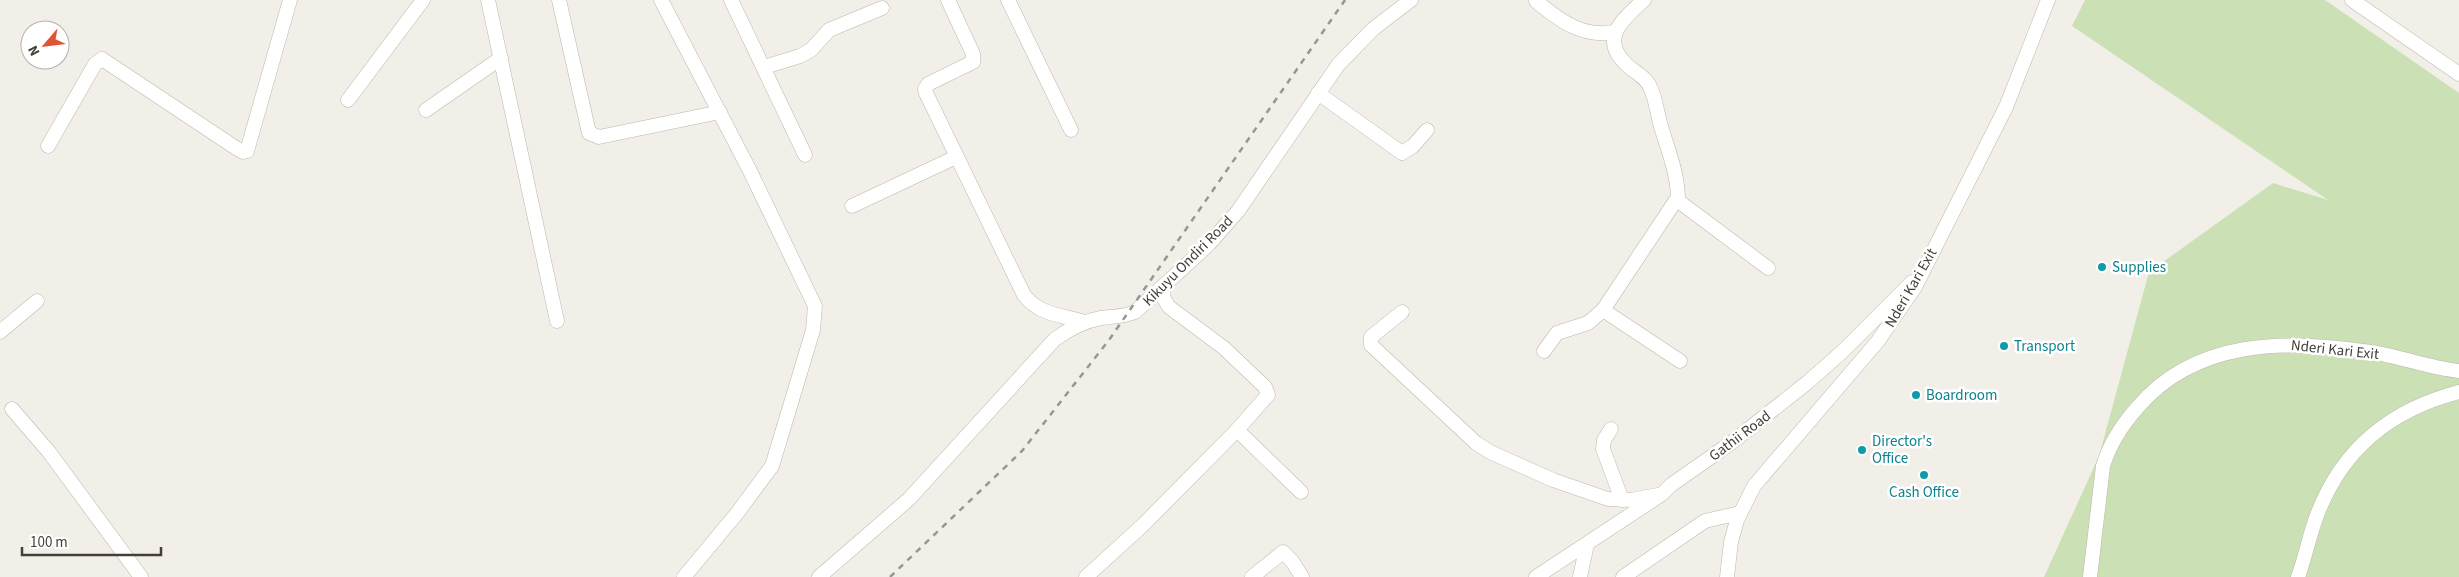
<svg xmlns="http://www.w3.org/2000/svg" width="2459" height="577" font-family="'Source Sans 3',sans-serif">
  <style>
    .green { fill: #cbe1b5 }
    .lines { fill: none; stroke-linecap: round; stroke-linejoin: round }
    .minor-casing { stroke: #bcb7ac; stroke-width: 15 }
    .minor { stroke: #fff; stroke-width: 14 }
    .rail { stroke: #969696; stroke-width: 2.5; stroke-dasharray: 6 6; stroke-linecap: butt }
    .culture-dot { fill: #0f9aa8; stroke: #fff; stroke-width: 2 }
    .labels { text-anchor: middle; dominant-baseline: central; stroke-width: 5; stroke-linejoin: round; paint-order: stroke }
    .street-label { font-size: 15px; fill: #444037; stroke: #fff }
    .culture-label { font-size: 15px; fill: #0d838f; stroke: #fff; text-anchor: start }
  </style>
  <rect width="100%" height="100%" fill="#f2efe8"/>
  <path class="green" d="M2085,0H2325L2459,93V577H2044L2099,456L2149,272L2273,183L2328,200L2072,26Z"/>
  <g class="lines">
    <g class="minor-casing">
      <g id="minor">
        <path d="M488,0L557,321"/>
        <path d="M559,0L589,133L599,137L720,112"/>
        <path d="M661,0L749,169L815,306L813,330L772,466L738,512L684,577"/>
        <path d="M731,0L805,155"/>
        <path d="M948,0L973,54V62L928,84L925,89L926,93L1024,295C1039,315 1062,315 1084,322"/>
        <path d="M1008,0L1071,130"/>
        <path d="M2352,0L2459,74"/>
        <path d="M1536,1C1560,21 1583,38 1615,32"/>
        <path d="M764,67L800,56L811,50L829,30L882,8"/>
        <path d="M1318,93L1402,153L1413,146L1427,130"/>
        <path d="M348,100L423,0"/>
        <path d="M426,110L501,58"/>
        <path d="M48,146L95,64L102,59L236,148L243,152L247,151L290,0"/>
        <path d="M1677,200L1768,268"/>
        <path d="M852,206L956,157"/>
        <path d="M1603,310L1680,361"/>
        <path d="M1402,312L1371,337V345L1476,443L1490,452L1553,480L1608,499L1631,500L1658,495"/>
        <path d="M0,332L37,301"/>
        <path d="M1544,351L1557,333L1588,323L1603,310L1678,197C1677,170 1667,148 1660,123C1657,112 1656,100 1651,89C1647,77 1635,73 1627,65C1598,39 1624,18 1644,0"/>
        <path d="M12,409L49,452L141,577"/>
        <path d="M1611,429L1604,440L1603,449L1622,500"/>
        <path d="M1237,430L1301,492"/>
        <path d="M819,577L909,499L1055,339C1069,329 1084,321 1101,318C1113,316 1124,317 1135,312L1209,244L1238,211L1338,65L1373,29L1411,0"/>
        <path d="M1086,577L1143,525L1237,430L1268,395L1265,387L1224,348L1169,307L1163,297L1164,286"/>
        <path d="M1252,577L1283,552L1292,561L1302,577"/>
        <path d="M1536,577L1662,494L1671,485L1731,443L1808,382L1842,352L1912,282"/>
        <path d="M1580,577L1587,544"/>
        <path d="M1623,577L1705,521L1740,513"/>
        <path d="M1727,577L1731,542L1737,520L1754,486L1878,341L1915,287L2006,107L2048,0"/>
        <path d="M2090,577L2103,466C2110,443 2121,426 2137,408C2195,339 2287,339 2370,352C2400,356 2428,368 2459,371"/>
        <path d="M2298,577C2305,558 2309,537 2316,518C2341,449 2390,410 2459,392"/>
      </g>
    </g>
    <use href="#minor" class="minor"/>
    <path class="rail" d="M890,577L1022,451L1109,340L1345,0"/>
  </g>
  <g class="culture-dot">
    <circle cx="2102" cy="267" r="5"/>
    <circle cx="2004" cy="346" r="5"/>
    <circle cx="1916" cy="395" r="5"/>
    <circle cx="1862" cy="450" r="5"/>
    <circle cx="1924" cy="475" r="5"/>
  </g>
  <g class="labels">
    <g class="street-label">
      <text transform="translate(1188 261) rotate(-45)">Kikuyu Ondiri Road</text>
      <text transform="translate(1911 288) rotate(-60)">Nderi Kari Exit</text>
      <text transform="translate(2335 350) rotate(6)">Nderi Kari Exit</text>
      <text transform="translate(1740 436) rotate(-37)">Gathii Road</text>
    </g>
    <g class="culture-label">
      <text x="2112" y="267">Supplies</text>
      <text x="2014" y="346">Transport</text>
      <text x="1926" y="395">Boardroom</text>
      <text x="1872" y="441">Director's<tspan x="1872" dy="17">Office</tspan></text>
      <text x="1924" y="492" text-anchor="middle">Cash Office</text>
    </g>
  </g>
  <g transform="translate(45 45) rotate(242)"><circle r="24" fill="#ffffff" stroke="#b4b3af"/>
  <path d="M0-4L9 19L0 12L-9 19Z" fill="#e05431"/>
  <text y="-8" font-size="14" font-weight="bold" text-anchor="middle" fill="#444037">N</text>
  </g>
  <path d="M22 547v8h139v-8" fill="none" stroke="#444037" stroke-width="2.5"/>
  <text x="30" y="547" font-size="15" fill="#444037" stroke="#ffffff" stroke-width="4" paint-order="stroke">100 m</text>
</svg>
